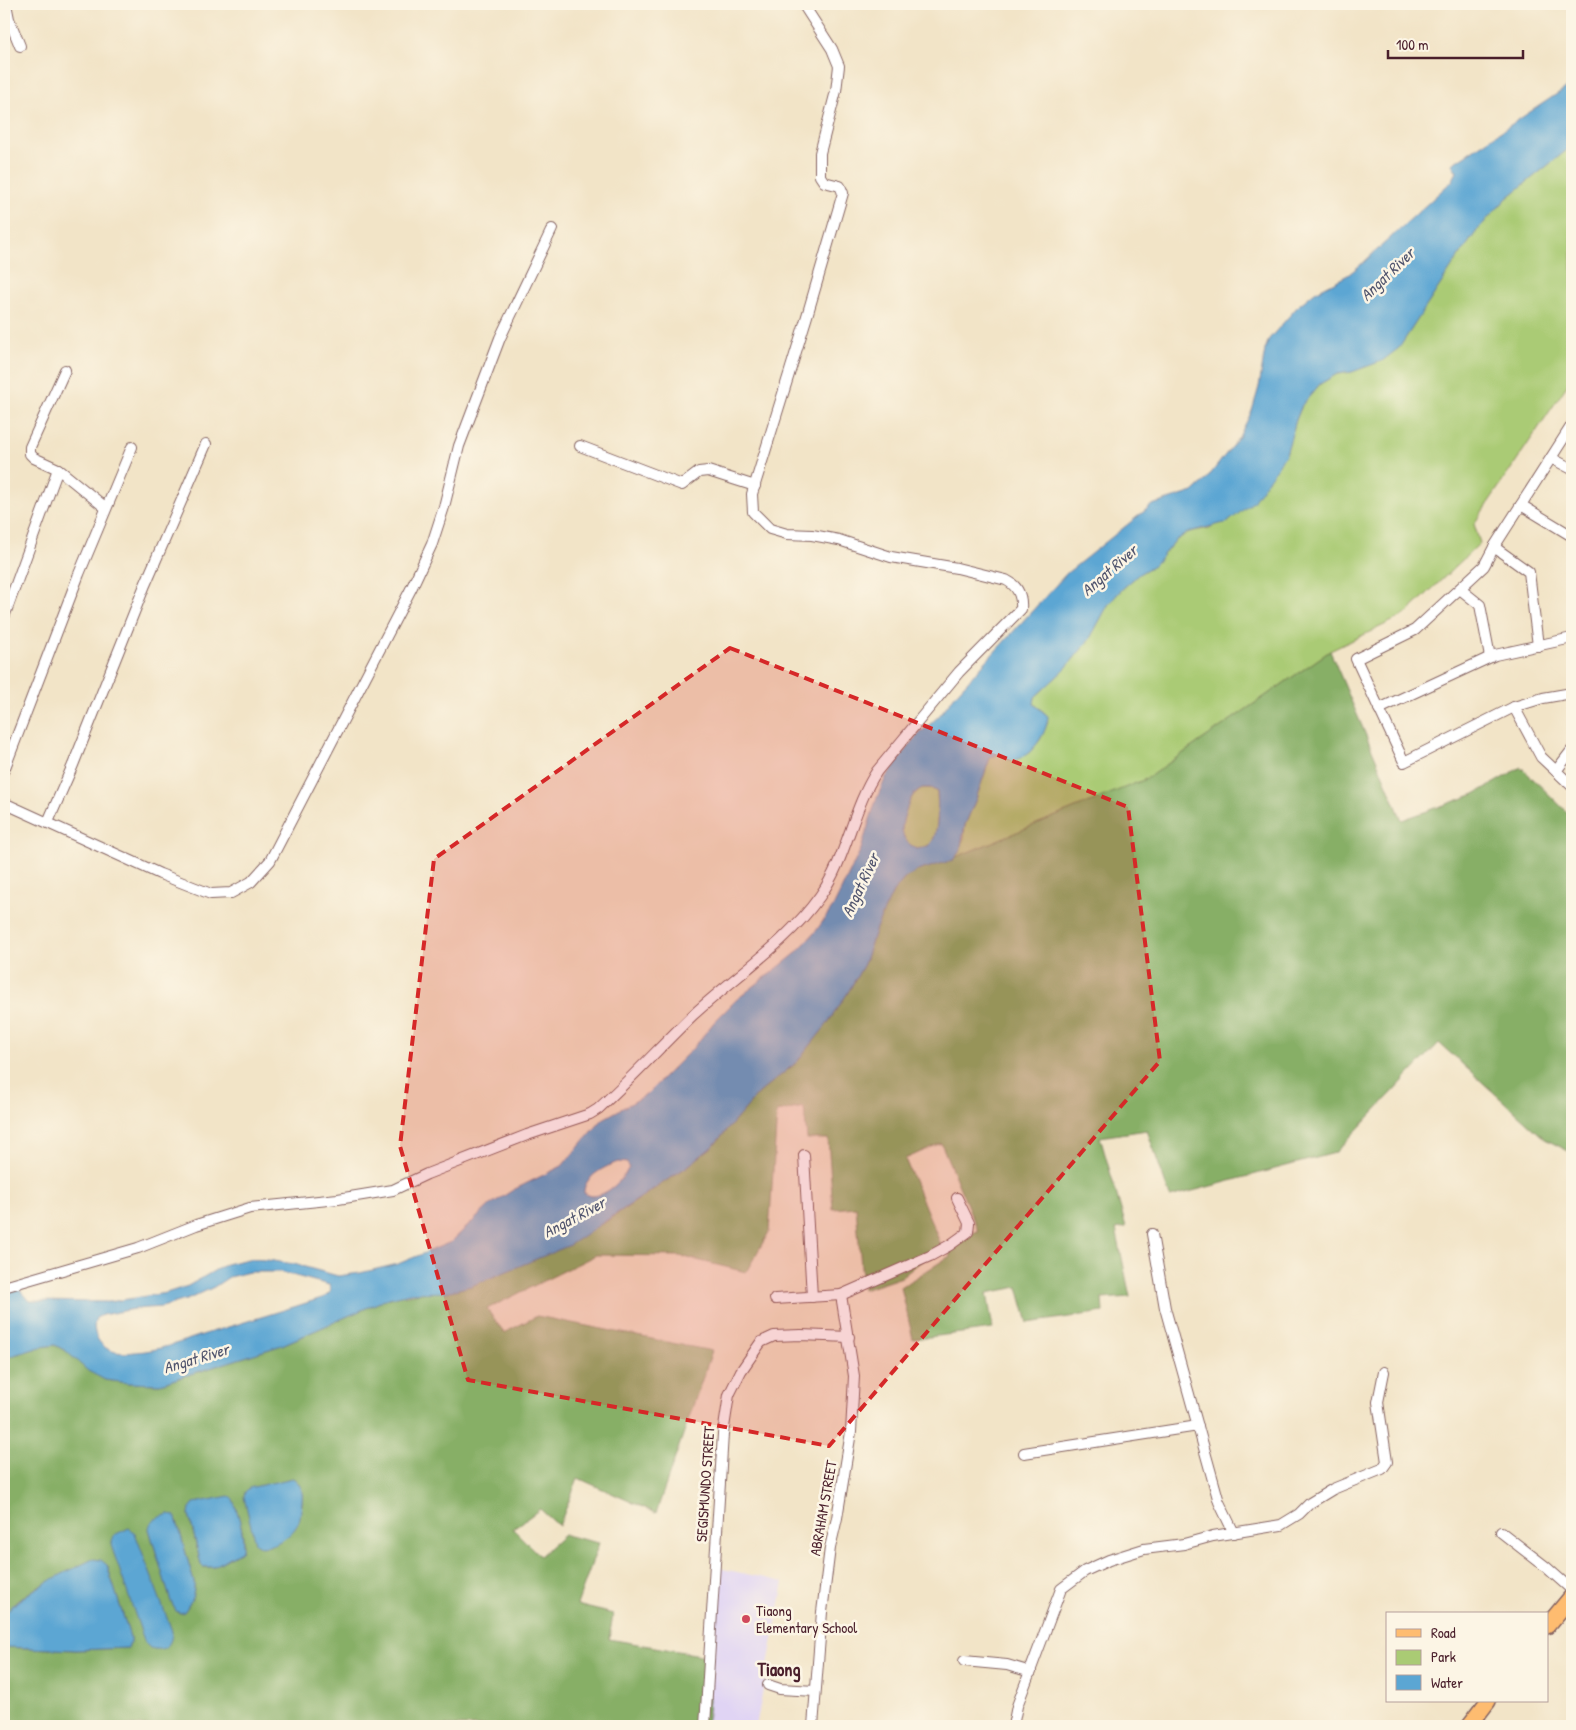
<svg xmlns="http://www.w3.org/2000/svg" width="1576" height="1730" font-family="'Patrick Hand',sans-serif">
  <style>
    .built { fill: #e0d4f4 }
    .green { fill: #aacb74; stroke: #7a7550 }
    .forest { fill: #87af66; stroke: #686748; fill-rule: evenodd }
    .water { fill: #5ba6d3; stroke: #52627f; fill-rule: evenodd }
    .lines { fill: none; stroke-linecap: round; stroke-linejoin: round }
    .minor-casing { stroke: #856462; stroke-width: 12 }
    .primary-casing { stroke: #856462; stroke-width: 18 }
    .minor { stroke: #fff; stroke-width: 10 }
    .primary { stroke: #febc70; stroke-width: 15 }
    .marked { fill: #d62828; fill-opacity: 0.2; stroke: #d62828; stroke-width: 4; stroke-dasharray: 10 6; stroke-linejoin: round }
    .poi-dot { fill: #d1495b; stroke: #fcf5e5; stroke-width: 2 }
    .labels { text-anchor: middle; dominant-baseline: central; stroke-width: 5; stroke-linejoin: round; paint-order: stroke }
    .street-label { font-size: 15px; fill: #4a1f2b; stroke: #fcf5e5 }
    .poi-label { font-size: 15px; fill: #4a1f2b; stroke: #fcf5e5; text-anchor: start }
    .water-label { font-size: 16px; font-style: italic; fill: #51556e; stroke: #fcf5e5 }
    .quarter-label { font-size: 18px; font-weight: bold; fill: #4a1f2b; stroke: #fcf5e5 }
  </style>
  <rect width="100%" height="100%" fill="#fcf5e5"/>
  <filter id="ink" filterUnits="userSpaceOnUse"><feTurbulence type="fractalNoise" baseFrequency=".02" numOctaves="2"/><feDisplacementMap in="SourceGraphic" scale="10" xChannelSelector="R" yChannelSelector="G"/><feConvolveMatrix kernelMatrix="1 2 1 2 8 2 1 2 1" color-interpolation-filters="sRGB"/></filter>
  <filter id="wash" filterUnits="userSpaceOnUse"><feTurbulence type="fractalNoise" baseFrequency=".0096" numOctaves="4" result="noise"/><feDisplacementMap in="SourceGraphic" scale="20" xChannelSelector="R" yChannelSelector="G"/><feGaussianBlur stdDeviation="1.12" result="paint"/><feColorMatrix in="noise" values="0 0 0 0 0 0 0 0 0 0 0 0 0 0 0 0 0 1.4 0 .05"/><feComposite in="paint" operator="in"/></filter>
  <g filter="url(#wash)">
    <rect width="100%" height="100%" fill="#f2e4c7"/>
    <path class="built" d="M718,1568L784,1582L756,1726H707Z"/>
    <g class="green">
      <path d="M1572,146V378L1474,524L1480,543L1405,615L1330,651L1146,779L953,860L964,838L965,825L976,799L990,758L1000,753L1009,760L1029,753L1040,740L1048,722L1045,713L1034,704L1035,697L1066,668L1089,640L1108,605L1121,590L1139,574L1154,565L1175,541L1189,532L1210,528L1286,454L1296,420L1302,405L1320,384L1337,374L1352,372L1399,348L1459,256L1479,228L1507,198Z"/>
      <path d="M922,788H931L937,792C938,804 939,835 931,843C928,847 921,848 917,849C913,847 909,845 907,842C895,827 907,796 922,788Z"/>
    </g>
    <path class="forest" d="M1330,651L1402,820L1475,794L1521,767L1572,817V1153L1545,1139L1439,1043L1335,1153L1170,1197L1147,1130L1100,1137L1126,1227L1116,1229L1130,1297L1102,1299L1103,1312L1028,1323L1018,1287L987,1293L993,1329L913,1339L901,1287L950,1256L946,1243L978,1231L941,1143L905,1159L941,1245L902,1277L863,1290L856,1207L833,1209L828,1139H807L804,1107L777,1112L769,1232L746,1272L680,1256L596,1255L487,1309L504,1333L537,1316L712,1351L656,1513L578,1478L559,1526L540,1509L513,1529L540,1556L564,1535L599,1543L577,1605L613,1614L609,1639L712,1657L707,1726H4V1647L76,1650L127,1648L130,1643V1637L107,1565L39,1586L17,1601L4,1614V1358L41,1347L55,1345L66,1351L105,1380L129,1383L160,1384L282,1345L389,1298L426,1292L604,1223L688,1166L713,1146L759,1093L797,1062L825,1027L847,994L864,964L876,928L893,892L905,878L917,871L939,864L1146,779ZM303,1492C302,1500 302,1508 300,1516C297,1530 280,1543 266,1547ZM190,1508H236C239,1521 247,1539 241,1551L213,1567H203L201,1565L189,1514ZM176,1518L194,1582C195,1593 191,1603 184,1612L180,1613L176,1611L171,1601L149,1529Z"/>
    <g class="water">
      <path d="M1572,84V146L1507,198L1479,228L1459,256L1399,348L1382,361L1352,372L1337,374L1320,384L1302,405L1296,420L1286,454L1253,502L1228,522L1189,532L1175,541L1154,565L1139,574L1121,590L1108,605L1089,640L1066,668L1035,697L1034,704L1048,716C1048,732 1031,758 1014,760C1009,761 1004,756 1000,753L990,758L976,799L965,825L960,851L953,860L917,871L905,878L893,892L876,928L864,964L847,994L825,1027L797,1062L759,1093L713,1146L688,1166L568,1246L471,1286L446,1292L410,1293L389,1298L282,1345L160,1384L129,1383L105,1380L88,1371L66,1351L55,1345L41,1347L4,1358V1285C20,1287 20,1290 30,1301L109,1302L166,1293L188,1286L226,1264L248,1259L267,1260L294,1264L338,1276L360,1273L398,1264L451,1242L490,1205L513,1190L562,1166L603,1119L646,1095L693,1048L715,1021L736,1000L794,955L816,931L833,907L861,849L876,800L886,777L917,736L939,716L956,694L1067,573L1152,505L1193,492L1206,480L1239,437L1252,411L1259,387L1265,350L1269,339L1299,305L1315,292L1348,275L1364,262L1452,181L1457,172L1452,164ZM922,788H931L937,792C938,803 939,834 931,843C928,847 921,848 917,849C899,839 900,828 906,811C910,800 912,793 922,788ZM618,1162L627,1163L629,1167C623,1181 599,1204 584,1193C583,1177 606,1166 618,1162ZM249,1272H281L329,1285L331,1291L325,1297C285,1310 245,1322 205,1334C183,1341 159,1351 135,1352C129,1353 122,1353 116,1352C100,1349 90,1332 96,1318L102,1315L134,1309L162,1307L189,1299L214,1287L229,1277Z"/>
      <path d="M293,1478C302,1485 303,1492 302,1502C301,1507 301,1513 300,1518C296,1534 277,1546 261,1547L255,1543L244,1497L245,1492L249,1488Z"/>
      <path d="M229,1496L233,1499C237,1511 247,1539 241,1551L213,1567H203L201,1565L189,1514L190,1508L194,1503Z"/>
      <path d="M169,1514L174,1515L176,1518L194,1582C195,1593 191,1603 184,1612L180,1613L176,1611L171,1602L149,1529C149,1519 161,1517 169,1514Z"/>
      <path d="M129,1528L135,1533L172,1631C172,1646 164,1652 150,1648L145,1643L111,1545L114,1535Z"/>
      <path d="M93,1559L101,1560L107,1565L130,1637V1643L128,1648L76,1650L4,1647V1614C29,1588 61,1575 93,1559Z"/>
    </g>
  </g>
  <g filter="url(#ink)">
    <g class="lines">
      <g class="minor-casing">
        <g id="minor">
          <path d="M6,4L9,19L20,46"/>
          <path d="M65,370L30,447V454L34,458L58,469L106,508"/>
          <path d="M1572,425L1494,547L1484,566L1415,630L1356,659L1404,762L1514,707L1543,698L1572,693"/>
          <path d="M580,446L682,485L699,472L708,471L755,486"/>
          <path d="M1551,458L1572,469"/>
          <path d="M1521,505L1572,536"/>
          <path d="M1494,547L1529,572L1538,646"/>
          <path d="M1460,589L1480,605L1490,657"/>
          <path d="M4,617L58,469"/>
          <path d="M1514,707L1541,757L1572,786"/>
          <path d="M1379,709L1495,655L1572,638"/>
          <path d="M4,770L79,574L132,447"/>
          <path d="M1556,771L1572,750"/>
          <path d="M4,803L160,874L211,894L231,893L251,882L270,861L412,587L432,544L444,507L459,446L500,338L552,229"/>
          <path d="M48,822L73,765L145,585L206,444"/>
          <path d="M804,1155L812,1297"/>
          <path d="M1152,1234L1165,1308L1219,1502L1234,1533"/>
          <path d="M4,1287L138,1248L196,1225L250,1208L338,1199L393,1190L427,1174L527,1135L590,1114L598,1109C631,1079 661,1046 693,1015C736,975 786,944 820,896C847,858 852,809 877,771L959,672L1021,609C1022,597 1018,586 1006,580L957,568L891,557L839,540L812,535L787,534L770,529L753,512L752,494L807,316L843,193L840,186L824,182L820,176V153L836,91L839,66L832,49L803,4"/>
          <path d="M775,1299L841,1295L930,1256L950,1245L968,1232L969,1223L957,1198"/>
          <path d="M1024,1453L1198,1426"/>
          <path d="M1501,1532L1546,1567L1572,1590"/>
          <path d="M964,1661L1007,1665L1031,1672"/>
          <path d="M768,1685L780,1689L815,1691"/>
          <path d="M705,1726L723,1434L729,1395L741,1371L761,1342L774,1336L801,1335L849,1337"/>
          <path d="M813,1726L822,1612L830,1548L837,1518L851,1432L854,1376L841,1295"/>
          <path d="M1013,1726L1017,1706L1061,1589L1085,1571L1109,1560L1144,1549L1184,1544L1213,1536L1281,1525L1299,1514L1310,1503L1333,1489L1382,1469L1387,1462L1378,1402L1384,1372"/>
        </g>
      </g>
      <g class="primary-casing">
        <g id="primary">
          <path d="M1547,1626L1572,1596"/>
          <path d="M1469,1726L1488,1701"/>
        </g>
      </g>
      <use href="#minor" class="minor"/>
      <use href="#primary" class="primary"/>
    </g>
  </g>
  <path class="marked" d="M730,648L1128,807L1160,1061L829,1446L468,1380L400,1146L434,859Z"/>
  <circle class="poi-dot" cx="746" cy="1619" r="5"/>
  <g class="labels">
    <g class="street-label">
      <text transform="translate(705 1484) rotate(-86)">SEGISMUNDO STREET</text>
      <text transform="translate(823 1508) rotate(-80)">ABRAHAM STREET</text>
    </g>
    <g class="poi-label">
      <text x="756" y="1610">Tiaong<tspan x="756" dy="17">Elementary School</tspan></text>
    </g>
    <g class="water-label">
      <text transform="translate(1387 274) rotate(-44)">Angat River</text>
      <text transform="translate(1109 570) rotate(-41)">Angat River</text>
      <text transform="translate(860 885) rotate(-65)">Angat River</text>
      <text transform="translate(574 1217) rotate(-28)">Angat River</text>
      <text transform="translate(196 1358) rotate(-17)">Angat River</text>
    </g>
    <g class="quarter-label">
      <text x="779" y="1669">Tiaong</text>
    </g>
  </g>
  <rect width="1576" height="1730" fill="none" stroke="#fcf5e5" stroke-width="20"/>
  <rect x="1386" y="1612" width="162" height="90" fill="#fcf5e5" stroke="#b59f9b"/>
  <rect x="1396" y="1629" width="25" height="8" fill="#febc70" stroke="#b59f9b"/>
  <text x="1431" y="1638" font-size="15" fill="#4a1f2b">Road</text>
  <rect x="1396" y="1650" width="25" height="15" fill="#aacb74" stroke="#b59f9b"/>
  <text x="1431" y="1662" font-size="15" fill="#4a1f2b">Park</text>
  <rect x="1396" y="1675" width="25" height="15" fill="#5ba6d3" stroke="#b59f9b"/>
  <text x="1431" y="1688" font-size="15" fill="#4a1f2b">Water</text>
  <path d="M1388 50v8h135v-8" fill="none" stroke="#4a1f2b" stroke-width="2.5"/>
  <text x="1396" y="50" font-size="15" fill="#4a1f2b" stroke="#fcf5e5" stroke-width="4" paint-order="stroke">100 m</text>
</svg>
